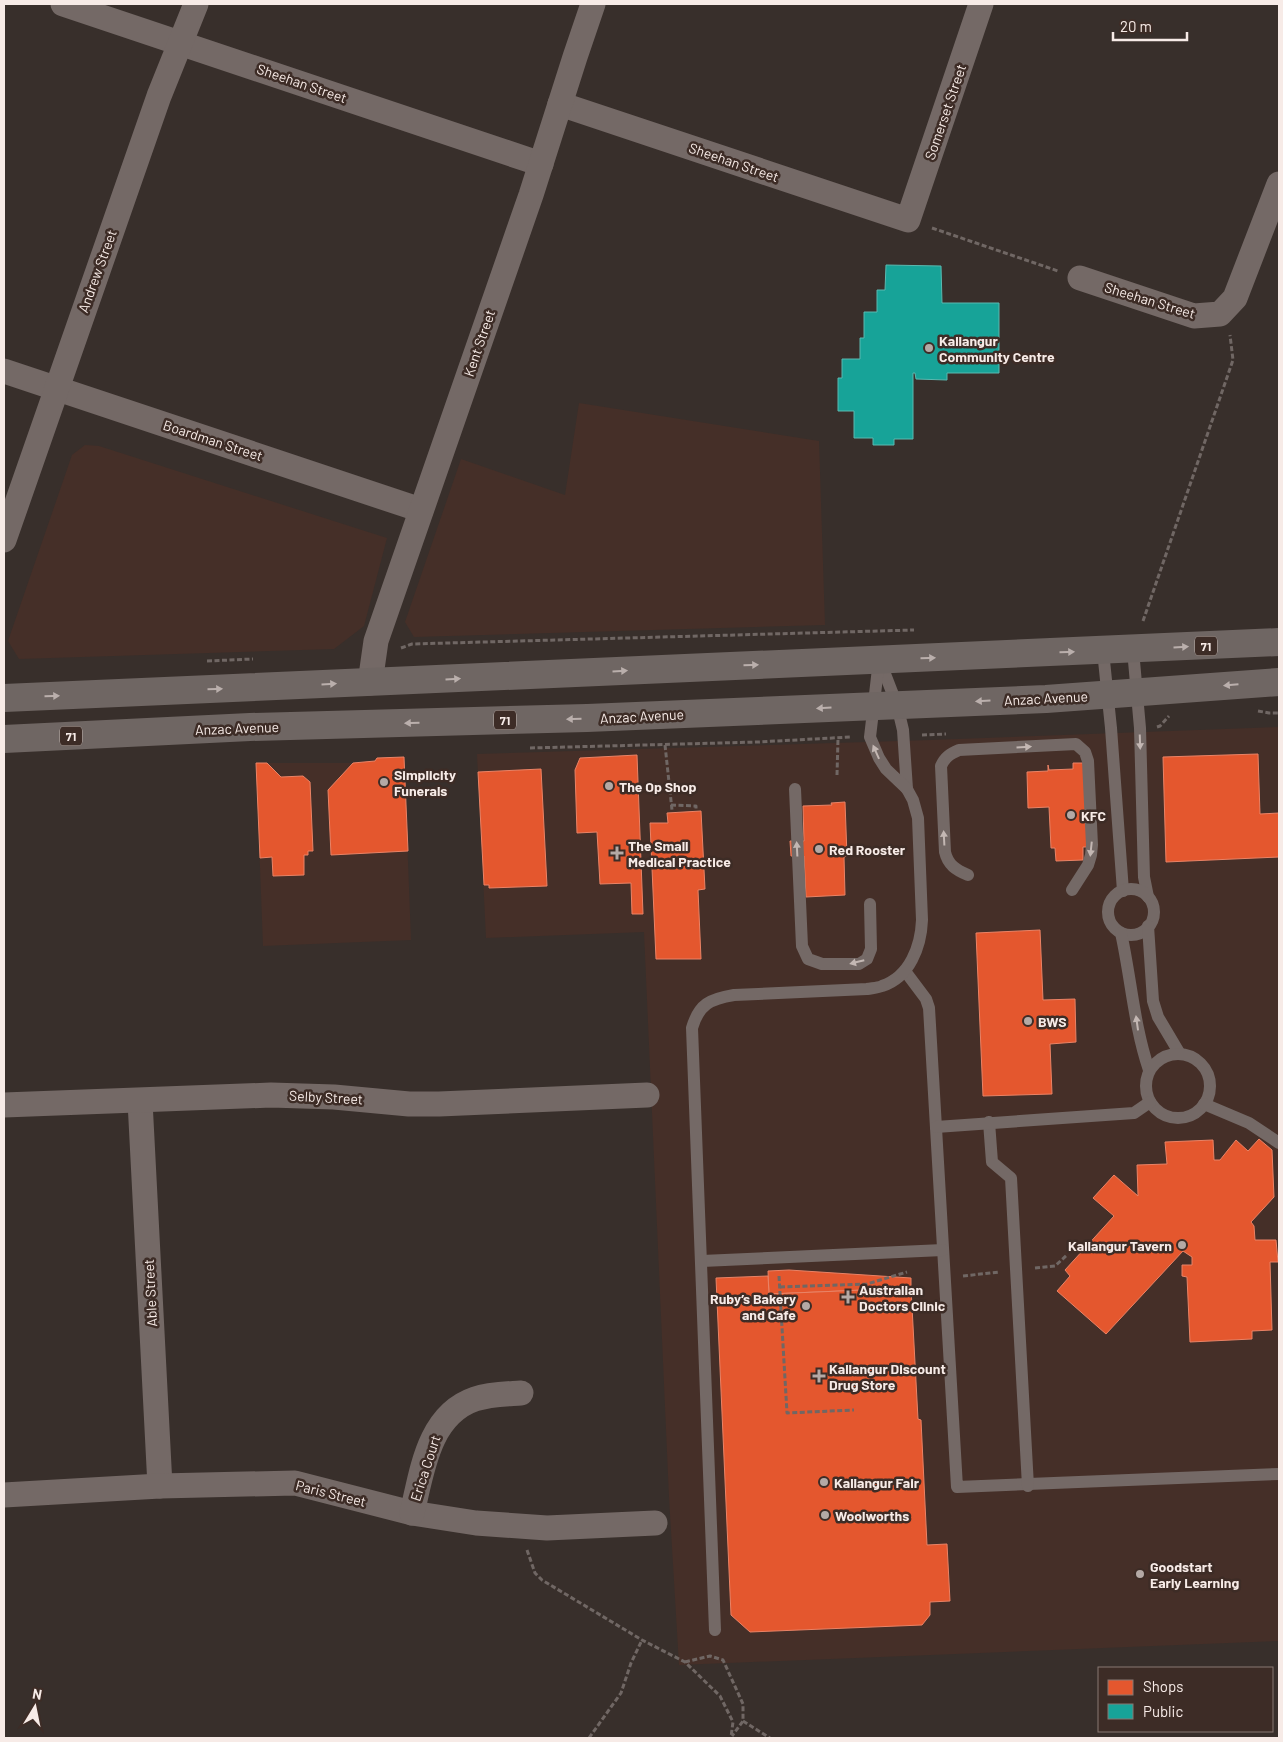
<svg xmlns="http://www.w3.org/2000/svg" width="1283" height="1742" font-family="Barlow,sans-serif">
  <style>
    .built { fill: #452f28 }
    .shops { fill: #e4572e; stroke: #ea8366 }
    .public { fill: #17a398; stroke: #5ab9b0 }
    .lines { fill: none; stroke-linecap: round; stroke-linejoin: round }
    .path { stroke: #706764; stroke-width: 3; stroke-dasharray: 5 2.5; stroke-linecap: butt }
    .lane { stroke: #746966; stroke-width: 12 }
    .street { stroke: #746966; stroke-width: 25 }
    .highway { stroke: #6f6663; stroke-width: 28 }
    .oneway { fill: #baafac }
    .oneway2 { fill: #c3b7b3 }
    .poi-dot { fill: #b4a9a5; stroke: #3d2c26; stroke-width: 2 }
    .labels { text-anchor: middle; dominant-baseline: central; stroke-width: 5; stroke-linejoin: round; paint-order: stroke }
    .shield { fill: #3d2c26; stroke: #bfb2ad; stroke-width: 1 }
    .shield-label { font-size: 12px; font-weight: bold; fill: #f7ebe7 }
    .street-label { font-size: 14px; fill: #f7ebe7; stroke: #3d2c26 }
    .poi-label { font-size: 14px; font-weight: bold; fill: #f7ebe7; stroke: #3d2c26; text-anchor: start }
  </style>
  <rect width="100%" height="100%" fill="#382f2b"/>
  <g class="built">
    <path d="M579,403L819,441L825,625L414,637L405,622L461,459L565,495Z"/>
    <path d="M85,445L99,446L387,538L364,626L334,649L19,659L8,641L72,455Z"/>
    <path d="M1279,727V1641L679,1665L669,1497L644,932L486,938L477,754L931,740Z"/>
    <path d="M404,757L411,940L263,946L256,763H353L374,761L377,758Z"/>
  </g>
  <g class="shops">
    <path d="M1258,754L1260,814L1279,813V857L1166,862L1163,757Z"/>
    <path d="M637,755L643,914H632L631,883L600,884L597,832L577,833L575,770L580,758Z"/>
    <path d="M404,757L408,851L331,855L328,790L353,763L375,761L377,758Z"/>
    <path d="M256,763H267L281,777L303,776L310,782L313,851H308V855H304V875L273,876L272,857L260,858Z"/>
    <path d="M1073,763H1091L1088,847H1083V860L1056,861L1055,848H1051L1049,807L1028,808L1027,772L1048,771V765L1049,770L1073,769Z"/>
    <path d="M541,769L547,886L489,888V885H484L478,772Z"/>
    <path d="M845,802L847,856L844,857L845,895L806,897L804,856H791L790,841H804L803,806L832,805L831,803Z"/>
    <path d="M701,811L705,889L698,890L701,959H656L650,823H668L667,813Z"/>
    <path d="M1040,930L1043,1000L1075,999L1076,1042L1050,1044L1052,1094L983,1096L976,933Z"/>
    <path d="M1259,1139L1272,1150L1274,1197L1251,1222L1254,1226L1255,1240H1276L1278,1262H1270L1272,1330L1252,1331V1339L1190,1342L1187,1277L1182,1276V1265H1192V1257L1183,1251L1106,1334L1057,1291L1070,1276L1065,1270L1114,1216L1093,1198L1114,1175L1138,1196L1137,1165L1167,1164L1165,1142L1213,1140L1214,1160H1220L1236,1140L1248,1151Z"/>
    <path d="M789,1270L911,1278V1288L769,1294L768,1271Z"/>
    <path d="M768,1276L769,1294L911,1288L918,1419L921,1420L927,1545L947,1544L950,1601L930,1602V1615L922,1625L750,1632L731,1615L716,1278Z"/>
  </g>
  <path class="public" d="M886,265L941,266L942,303H999V373H947V380L916,379L915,373H913V439H894V445H873V438H854V411H838V378H842V359H860V338H864V312H877V290H885Z"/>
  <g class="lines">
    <g class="path">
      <path d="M932,228L1058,271"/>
      <path d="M1143,621L1233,360L1230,335"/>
      <path d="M401,648L412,644L914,630"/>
      <path d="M207,661L253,659"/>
      <path d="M1258,711L1269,713H1279"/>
      <path d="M1157,727L1160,726L1169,716"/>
      <path d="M922,735L946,734"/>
      <path d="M665,745L672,810"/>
      <path d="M530,748L758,742L851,737"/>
      <path d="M837,775L838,739"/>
      <path d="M671,805L696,806V811"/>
      <path d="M1035,1268L1055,1266L1067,1255"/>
      <path d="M779,1276L787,1413L854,1410"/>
      <path d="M963,1276L999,1272"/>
      <path d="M780,1287L867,1284L907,1272"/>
      <path d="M527,1550L535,1573L542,1580L642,1640L685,1662L720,1696L733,1722L731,1737"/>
      <path d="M685,1662L710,1656L723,1660L743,1704V1721L732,1736"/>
      <path d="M743,1721L770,1738"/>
      <path d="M589,1738L621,1693L631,1663L642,1640"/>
    </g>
    <g class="lane">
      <path d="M1133,650L1140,728L1144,877L1148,897"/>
      <path d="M1103,651L1111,728L1123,891"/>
      <path d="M880,661L897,705L903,730L907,789"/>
      <path d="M795,789L802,946L808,959L822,964H859L867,959L871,949L870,904"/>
      <path d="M968,875C956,870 948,865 945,852L941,766C945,757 950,754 959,750L1076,744L1085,752L1088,761L1092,845L1091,855L1088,865L1072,890"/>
      <circle cx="1131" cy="912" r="23"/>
      <path d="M1148,926L1153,1001L1158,1017L1180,1054"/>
      <path d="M1121,933C1131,978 1134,1026 1149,1070"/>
      <path d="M905,971L926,999L929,1008L957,1487L1279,1474"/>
      <circle cx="1178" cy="1086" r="32"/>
      <path d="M1204,1104L1249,1123L1279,1143"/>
      <path d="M989,1122L992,1162L1011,1178L1028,1486"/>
      <path d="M936,1127L1134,1113L1150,1102"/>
      <path d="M702,1261L943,1250"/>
      <path d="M715,1630L692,1028C699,1004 710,999 734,995L867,989C872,988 878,988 882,986C910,977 921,946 922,920L918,818L913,800L907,789L886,769L879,758L870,737L879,660"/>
    </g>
    <g class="street">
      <path d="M63,4L541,164"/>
      <path d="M560,104L908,220L981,4"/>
      <path d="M1080,278L1194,316L1220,314L1235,298L1279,184"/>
      <path d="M4,371L421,510"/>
      <path d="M4,540L159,96L196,4"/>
      <path d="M370,683L376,641L531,195L575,57L593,4"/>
      <path d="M140,1101L160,1486"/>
      <path d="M4,1105L271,1095L334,1097L409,1104H439L647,1095"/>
      <path d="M4,1495L160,1486L295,1483L412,1513L476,1523L547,1528L655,1523"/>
      <path d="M412,1513C422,1472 428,1415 475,1399C490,1394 506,1394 521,1393"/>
    </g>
    <g class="highway">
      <path d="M4,698L1279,642"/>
      <path d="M4,739L250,727L587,718L1046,699L1279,682"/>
    </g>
  </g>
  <defs><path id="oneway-solid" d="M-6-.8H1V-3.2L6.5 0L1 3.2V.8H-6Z" transform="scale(1.25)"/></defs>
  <g class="oneway">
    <use href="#oneway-solid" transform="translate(1181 647) rotate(-3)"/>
    <use href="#oneway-solid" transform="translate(1067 652) rotate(-2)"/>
    <use href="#oneway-solid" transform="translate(928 658) rotate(-2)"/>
    <use href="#oneway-solid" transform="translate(751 665) rotate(-2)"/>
    <use href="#oneway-solid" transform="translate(620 671) rotate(-3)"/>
    <use href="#oneway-solid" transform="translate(453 679) rotate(-3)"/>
    <use href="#oneway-solid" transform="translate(329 684) rotate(-3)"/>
    <use href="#oneway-solid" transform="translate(1231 685) rotate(175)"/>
    <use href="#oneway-solid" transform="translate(215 689) rotate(-2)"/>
    <use href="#oneway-solid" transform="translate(52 696) rotate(-2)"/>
    <use href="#oneway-solid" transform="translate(983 701) rotate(177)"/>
    <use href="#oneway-solid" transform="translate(824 708) rotate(177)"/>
    <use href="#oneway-solid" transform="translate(574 719) rotate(179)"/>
    <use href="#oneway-solid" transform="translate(412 723) rotate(178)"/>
  </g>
  <g class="oneway2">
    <use href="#oneway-solid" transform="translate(1140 742) rotate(88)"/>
    <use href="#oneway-solid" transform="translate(1024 747) rotate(-3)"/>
    <use href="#oneway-solid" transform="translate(876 752) rotate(-114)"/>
    <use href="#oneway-solid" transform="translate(944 838) rotate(-93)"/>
    <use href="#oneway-solid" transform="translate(797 849) rotate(-93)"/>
    <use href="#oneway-solid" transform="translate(1091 849) rotate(96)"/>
    <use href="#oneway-solid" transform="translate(857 962) rotate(166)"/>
    <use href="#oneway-solid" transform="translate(1137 1023) rotate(-98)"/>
  </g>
  <g class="poi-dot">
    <circle cx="929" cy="348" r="5"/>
    <circle cx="384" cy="782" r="5"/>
    <circle cx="609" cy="786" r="5"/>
    <circle cx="1071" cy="815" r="5"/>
    <circle cx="819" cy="849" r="5"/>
    <path d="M614.5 845.5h5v5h5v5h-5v5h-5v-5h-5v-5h5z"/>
    <circle cx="1028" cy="1021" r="5"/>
    <circle cx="1182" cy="1245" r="5"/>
    <path d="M845.5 1289.5h5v5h5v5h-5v5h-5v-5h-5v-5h5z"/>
    <circle cx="806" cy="1306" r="5"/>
    <path d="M816.5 1368.5h5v5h5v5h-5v5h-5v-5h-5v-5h5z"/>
    <circle cx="824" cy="1482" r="5"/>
    <circle cx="825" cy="1515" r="5"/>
    <circle cx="1140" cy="1574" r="5"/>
  </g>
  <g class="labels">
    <g class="shield">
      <rect x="1195" y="636.5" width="22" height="19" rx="4"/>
      <rect x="494" y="710.5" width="22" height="19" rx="4"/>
      <rect x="60" y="726.5" width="22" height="19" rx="4"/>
    </g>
    <g class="shield-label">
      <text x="1206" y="646">71</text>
      <text x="505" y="720">71</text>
      <text x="71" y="736">71</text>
    </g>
    <g class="street-label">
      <text transform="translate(302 83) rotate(19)">Sheehan Street</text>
      <text transform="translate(945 112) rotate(-71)">Somerset Street</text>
      <text transform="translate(734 162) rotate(19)">Sheehan Street</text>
      <text transform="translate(97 271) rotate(-70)">Andrew Street</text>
      <text transform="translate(1150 300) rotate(17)">Sheehan Street</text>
      <text transform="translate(479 343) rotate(-71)">Kent Street</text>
      <text transform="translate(213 440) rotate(18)">Boardman Street</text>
      <text transform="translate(1046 698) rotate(-3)">Anzac Avenue</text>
      <text transform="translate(642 716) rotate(-3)">Anzac Avenue</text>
      <text transform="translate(237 728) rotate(-2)">Anzac Avenue</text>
      <text transform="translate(326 1097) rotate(3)">Selby Street</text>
      <text transform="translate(150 1293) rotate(-93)">Able Street</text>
      <text transform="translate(425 1468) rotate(-72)">Erica Court</text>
      <text transform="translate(331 1493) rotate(14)">Paris Street</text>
    </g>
    <g class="poi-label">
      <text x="939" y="340">Kallangur<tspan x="939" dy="16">Community Centre</tspan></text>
      <text x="394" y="774">Simplicity<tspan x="394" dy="16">Funerals</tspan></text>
      <text x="619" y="786">The Op Shop</text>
      <text x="1081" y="815">KFC</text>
      <text x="628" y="845">The Small<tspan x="628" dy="16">Medical Practice</tspan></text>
      <text x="829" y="849">Red Rooster</text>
      <text x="1038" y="1021">BWS</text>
      <text x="1172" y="1245" text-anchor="end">Kallangur Tavern</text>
      <text x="859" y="1289">Australian<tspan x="859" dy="16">Doctors Clinic</tspan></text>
      <text x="796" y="1298" text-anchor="end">Ruby’s Bakery<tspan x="796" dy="16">and Cafe</tspan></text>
      <text x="829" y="1368">Kallangur Discount<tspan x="829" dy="16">Drug Store</tspan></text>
      <text x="834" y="1482">Kallangur Fair</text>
      <text x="835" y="1515">Woolworths</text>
      <text x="1150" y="1566">Goodstart<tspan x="1150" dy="16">Early Learning</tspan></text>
    </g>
  </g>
  <rect width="1283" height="1742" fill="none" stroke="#f7ebe7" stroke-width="10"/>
  <rect x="1098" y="1667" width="175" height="65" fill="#3d2c26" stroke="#877873"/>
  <rect x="1108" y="1680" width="25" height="15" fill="#e4572e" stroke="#877873"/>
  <text x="1143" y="1692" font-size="15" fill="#f7ebe7">Shops</text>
  <rect x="1108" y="1704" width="25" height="15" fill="#17a398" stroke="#877873"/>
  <text x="1143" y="1717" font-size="15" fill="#f7ebe7">Public</text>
  <g transform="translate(35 1707) rotate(10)" stroke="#3d2c26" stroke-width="4" paint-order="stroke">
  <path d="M0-4L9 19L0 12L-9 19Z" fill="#f7ebe7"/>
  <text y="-8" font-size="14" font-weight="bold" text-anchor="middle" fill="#f7ebe7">N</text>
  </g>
  <path d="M1113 32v8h74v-8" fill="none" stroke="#f7ebe7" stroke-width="2.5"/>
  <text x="1120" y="32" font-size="15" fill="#f7ebe7" stroke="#3d2c26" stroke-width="4" paint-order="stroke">20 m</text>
</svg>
